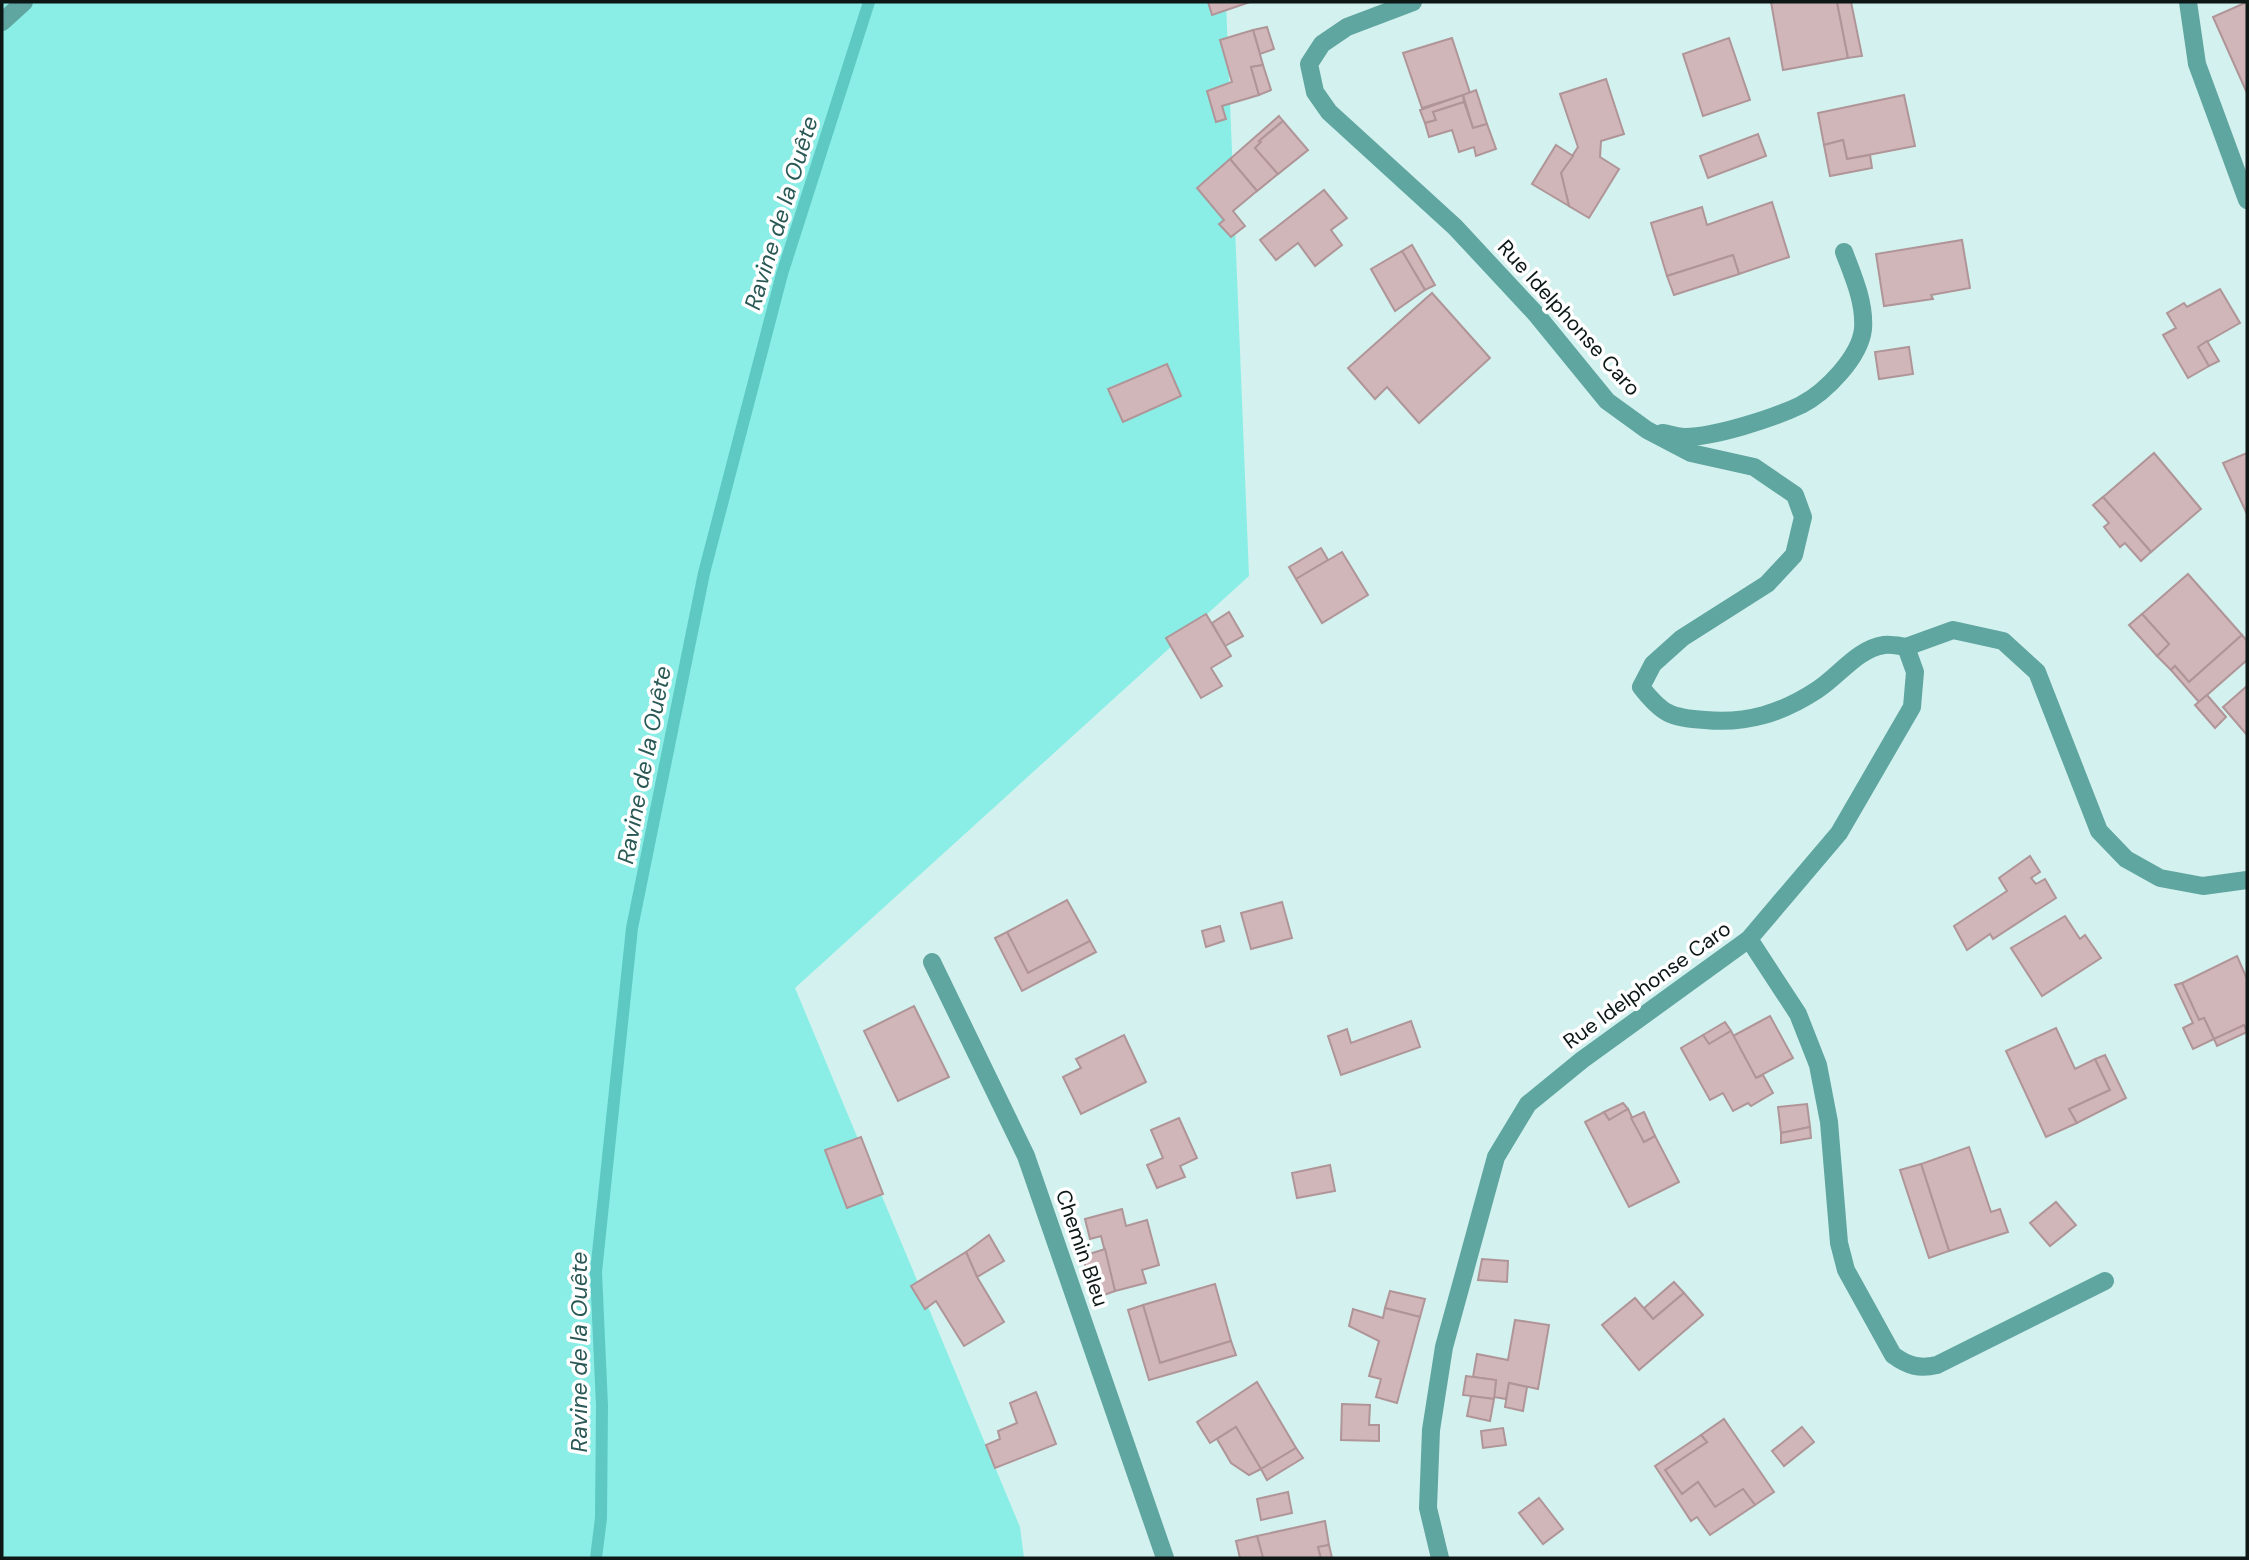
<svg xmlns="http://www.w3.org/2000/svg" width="2249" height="1560" font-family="'DM Sans',sans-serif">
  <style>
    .green { fill: #8aeee6 }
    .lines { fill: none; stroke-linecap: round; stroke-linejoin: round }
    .stream { stroke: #5dc9c2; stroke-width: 12 }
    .building { fill: #d1b6b9; stroke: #b09598; stroke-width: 2 }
    .street { stroke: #5fa5a0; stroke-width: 18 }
    .labels { text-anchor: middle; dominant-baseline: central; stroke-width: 7; stroke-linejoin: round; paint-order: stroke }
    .street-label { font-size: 21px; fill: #0c1716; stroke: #fff }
    .water-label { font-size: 23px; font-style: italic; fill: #295855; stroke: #fff }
  </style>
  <rect width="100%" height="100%" fill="#d3f1ee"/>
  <path class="green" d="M2,2H1226L1249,576L795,988L1020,1527L1024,1558H2Z"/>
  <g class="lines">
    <path class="stream" d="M596,1558L601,1518L602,1406L596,1272L632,928L704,573L782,274L869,2"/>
  </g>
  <g class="building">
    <path d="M1208,2H1250L1212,15Z"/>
    <path d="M1771,2H1837L1848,58L1783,70Z"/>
    <path d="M1837,2H1851L1862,56L1848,58Z"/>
    <path d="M2247,2V93L2213,17Z"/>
    <path d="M1267,27L1274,49L1260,54L1253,30Z"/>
    <path d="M1253,30L1263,65L1251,67L1259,95L1222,106L1226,119L1216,122L1207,91L1232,82L1220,40Z"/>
    <path d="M1452,38L1470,93L1422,108L1403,53Z"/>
    <path d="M1729,38L1750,100L1703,116L1683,54Z"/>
    <path d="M1263,65L1271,90L1259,95L1251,67Z"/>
    <path d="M1606,79L1624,134L1601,141L1600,157L1619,169L1589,218L1569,206L1561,173L1578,147L1560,94Z"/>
    <path d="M1476,90L1487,124L1473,128L1463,95Z"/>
    <path d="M1463,95L1464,102L1433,112L1436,120L1425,123L1420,110Z"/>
    <path d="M1904,95L1915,146L1847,159L1843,140L1824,145L1818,113Z"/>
    <path d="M1464,102L1473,128L1487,124L1496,149L1476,156L1474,147L1459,152L1452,130L1429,137L1425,123L1436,120L1433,112Z"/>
    <path d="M1279,116L1283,121L1259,141L1261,142L1255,148L1278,174L1257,191L1230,159Z"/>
    <path d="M1283,121L1308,150L1278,174L1255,148L1261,142L1259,141Z"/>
    <path d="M1758,134L1766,156L1708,178L1700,156Z"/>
    <path d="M1843,140L1847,159L1870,155L1872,168L1830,176L1824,145Z"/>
    <path d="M1556,145L1573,156L1561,173L1569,206L1532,184Z"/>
    <path d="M1230,159L1257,191L1233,211L1245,226L1231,237L1219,224L1224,220L1197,188Z"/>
    <path d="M1324,190L1347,218L1331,230L1342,245L1315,266L1298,243L1276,260L1260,240Z"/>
    <path d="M1772,202L1789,257L1739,274L1733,255L1667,276L1651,223L1702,207L1707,225Z"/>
    <path d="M1962,240L1970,288L1931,295L1933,299L1884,306L1876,254Z"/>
    <path d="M1412,245L1435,285L1425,290L1402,251Z"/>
    <path d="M1402,251L1425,290L1395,311L1371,269Z"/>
    <path d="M1733,255L1739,274L1674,295L1667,276Z"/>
    <path d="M2220,289L2240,323L2198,347L2209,366L2188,378L2163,335L2176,328L2167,313L2184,303L2187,307Z"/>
    <path d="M1432,293L1490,358L1419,423L1387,387L1375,399L1348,368Z"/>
    <path d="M2207,341L2219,361L2209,366L2198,347Z"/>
    <path d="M1909,347L1913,374L1879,379L1875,352Z"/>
    <path d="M1167,364L1181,396L1123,422L1108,389Z"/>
    <path d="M2154,453L2201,509L2151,552L2103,497Z"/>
    <path d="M2247,453V514L2223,463Z"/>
    <path d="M2103,497L2151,552L2141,561L2125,543L2120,547L2104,527L2109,523L2093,505Z"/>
    <path d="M1321,548L1328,560L1296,579L1289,567Z"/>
    <path d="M1342,552L1368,595L1322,623L1296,579Z"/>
    <path d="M2188,574L2242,635L2189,682L2175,666L2171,670L2157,656L2169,644L2142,614Z"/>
    <path d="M1229,612L1243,636L1225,646L1212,623Z"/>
    <path d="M1206,614L1231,656L1211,668L1222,686L1201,698L1166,638Z"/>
    <path d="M2142,614L2169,644L2157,656L2129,625Z"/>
    <path d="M2242,635L2247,641V660L2199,702L2171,670L2175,666L2189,682Z"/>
    <path d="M2247,686V735L2223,707Z"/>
    <path d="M2207,695L2226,717L2215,728L2195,705Z"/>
    <path d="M2030,856L2040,872L2031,878L2036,884L2045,879L2056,898L1993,939L1990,934L1967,950L1954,926L2007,891L1999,878Z"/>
    <path d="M1067,900L1090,941L1028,973L1007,932Z"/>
    <path d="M1282,902L1292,938L1251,949L1241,913Z"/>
    <path d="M2065,916L2080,939L2085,935L2101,958L2042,996L2011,948Z"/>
    <path d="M1220,926L1224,941L1206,947L1202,931Z"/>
    <path d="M1007,932L1028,973L1090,941L1096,952L1022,991L995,938Z"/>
    <path d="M2237,956L2247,979V1031L2244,1025L2214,1039L2204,1018L2199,1020L2182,983Z"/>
    <path d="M2182,983L2199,1020L2204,1018L2214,1039L2193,1049L2183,1028L2193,1023L2175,985Z"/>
    <path d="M914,1006L949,1077L898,1101L864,1031Z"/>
    <path d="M1770,1016L1793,1058L1756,1078L1733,1036Z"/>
    <path d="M1411,1021L1420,1047L1341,1075L1328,1036L1347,1029L1351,1043Z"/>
    <path d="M1725,1022L1731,1031L1709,1044L1703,1035Z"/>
    <path d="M2244,1025L2247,1032L2217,1046L2214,1039Z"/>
    <path d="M2056,1028L2075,1069L2095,1059L2110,1090L2069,1109L2077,1123L2046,1137L2006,1051Z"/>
    <path d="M1731,1031L1756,1078L1763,1075L1773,1093L1751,1106L1748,1103L1733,1111L1723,1093L1710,1100L1681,1048L1703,1035L1709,1044Z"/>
    <path d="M1124,1035L1146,1082L1081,1114L1063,1077L1081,1068L1076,1059Z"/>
    <path d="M2105,1055L2126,1098L2077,1123L2069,1109L2110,1090L2095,1059Z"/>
    <path d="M1623,1103L1628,1109L1609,1120L1604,1112Z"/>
    <path d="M1807,1104L1810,1127L1781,1133L1778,1107Z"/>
    <path d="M1628,1109L1644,1142L1655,1136L1679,1182L1629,1207L1585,1122L1604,1112L1609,1120Z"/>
    <path d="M1644,1112L1655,1136L1644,1142L1631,1118Z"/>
    <path d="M1179,1118L1197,1158L1180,1166L1185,1177L1157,1188L1147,1165L1163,1158L1151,1130Z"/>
    <path d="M1810,1127L1811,1138L1781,1143V1133Z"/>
    <path d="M861,1137L883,1194L847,1208L825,1150Z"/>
    <path d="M1969,1147L1991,1212L2000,1209L2008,1232L1949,1251L1921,1164Z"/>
    <path d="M1921,1164L1949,1251L1929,1258L1900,1170Z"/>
    <path d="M1330,1165L1335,1191L1297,1198L1292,1173Z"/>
    <path d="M2056,1202L2076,1225L2050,1246L2030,1223Z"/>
    <path d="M1122,1209L1126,1226L1147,1220L1159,1265L1142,1270L1146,1283L1115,1291L1101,1236L1090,1239L1085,1219Z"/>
    <path d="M989,1235L1004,1261L977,1277L966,1252Z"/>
    <path d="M1105,1249L1115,1291L1093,1299L1083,1256Z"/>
    <path d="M966,1252L977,1277L1004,1322L964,1346L936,1301L925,1309L911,1286Z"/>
    <path d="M1482,1259L1508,1261L1507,1282L1478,1280Z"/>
    <path d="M1674,1282L1684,1293L1653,1319L1644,1308Z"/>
    <path d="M1215,1284L1231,1341L1160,1363L1143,1305Z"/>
    <path d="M1390,1291L1425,1299L1420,1317L1385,1308Z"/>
    <path d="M1684,1293L1703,1315L1639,1370L1602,1325L1635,1298L1653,1319Z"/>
    <path d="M1143,1305L1160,1363L1231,1341L1236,1355L1149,1380L1128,1310Z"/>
    <path d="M1385,1308L1420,1317L1397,1403L1376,1397L1381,1379L1369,1376L1379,1341L1349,1326L1353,1309L1383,1318Z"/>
    <path d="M1515,1320L1549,1325L1538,1389L1509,1383L1506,1399L1494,1397L1496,1380L1473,1377L1477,1354L1508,1360Z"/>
    <path d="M1466,1376L1496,1380L1494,1399L1463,1395Z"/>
    <path d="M1257,1382L1296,1448L1261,1469L1236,1427L1210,1443L1197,1422Z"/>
    <path d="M1509,1383L1527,1387L1523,1411L1505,1407Z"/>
    <path d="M1036,1392L1056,1444L995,1468L986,1445L1000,1439L998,1431L1017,1423L1010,1403Z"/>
    <path d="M1471,1396L1494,1399L1490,1421L1467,1416Z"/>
    <path d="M1342,1404L1370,1405L1369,1425H1379V1441L1341,1440Z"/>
    <path d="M1724,1419L1774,1492L1755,1505L1743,1489L1715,1507L1698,1482L1682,1494L1665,1470L1707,1442L1701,1435Z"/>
    <path d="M1236,1427L1261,1469L1249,1475L1231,1463L1217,1439Z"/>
    <path d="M1802,1427L1814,1442L1784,1466L1772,1451Z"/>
    <path d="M1503,1428L1506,1445L1483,1448L1481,1431Z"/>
    <path d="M1701,1435L1707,1442L1665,1470L1682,1494L1698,1482L1715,1507L1743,1489L1755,1505L1710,1535L1697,1517L1691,1521L1655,1466Z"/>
    <path d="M1296,1448L1303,1458L1267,1480L1261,1469Z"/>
    <path d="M1288,1492L1292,1513L1261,1520L1257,1499Z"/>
    <path d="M1539,1498L1563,1529L1543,1544L1519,1513Z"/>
    <path d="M1325,1521L1329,1545L1318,1547L1321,1558H1263L1257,1536Z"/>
    <path d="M1257,1536L1263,1558H1240L1236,1541Z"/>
    <path d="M1329,1545L1332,1558H1321L1318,1547Z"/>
  </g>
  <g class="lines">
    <g class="street">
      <path d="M1413,2L1347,27L1322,44L1309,64L1315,92L1329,112L1455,227L1536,314L1607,401L1647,430L1691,453L1754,467L1795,495L1803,517L1794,555L1767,584L1682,638L1653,664L1641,687C1662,714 1671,718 1705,720C1747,724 1782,713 1817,690C1839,676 1857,649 1884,645C1891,644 1899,646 1906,647L1915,672L1912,707L1839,833L1749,939L1582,1060L1528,1104L1496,1157L1444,1347L1431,1430L1428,1508L1440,1558"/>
      <path d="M2188,2L2197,64L2247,200"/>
      <path d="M2,22L24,2"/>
      <path d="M1662,433C1669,434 1676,436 1683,437C1712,438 1774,418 1801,405C1826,392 1860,357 1863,329C1865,302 1853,276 1844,252"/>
      <path d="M1906,647L1953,630L2003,641L2037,672L2099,831L2126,859L2160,878L2203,886L2247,880"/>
      <path d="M1749,939L1798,1014L1818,1065L1829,1122L1839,1243L1846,1270L1893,1355C1908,1366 1919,1369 1937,1365L2105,1281"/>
      <path d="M932,962L1026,1156L1165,1558"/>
    </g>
  </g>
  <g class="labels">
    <g class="street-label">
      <text transform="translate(1569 318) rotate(48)">Rue Idelphonse Caro</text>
      <text transform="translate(1647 985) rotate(-36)">Rue Idelphonse Caro</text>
      <text transform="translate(1082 1248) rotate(71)">Chemin Bleu</text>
    </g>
    <g class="water-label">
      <text transform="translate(781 213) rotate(-73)">Ravine de la Ouête</text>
      <text transform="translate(644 765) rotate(-79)">Ravine de la Ouête</text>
      <text transform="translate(579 1352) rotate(-90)">Ravine de la Ouête</text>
    </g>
  </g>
  <rect width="2249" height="1560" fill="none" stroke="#0c1716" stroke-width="7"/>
</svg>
